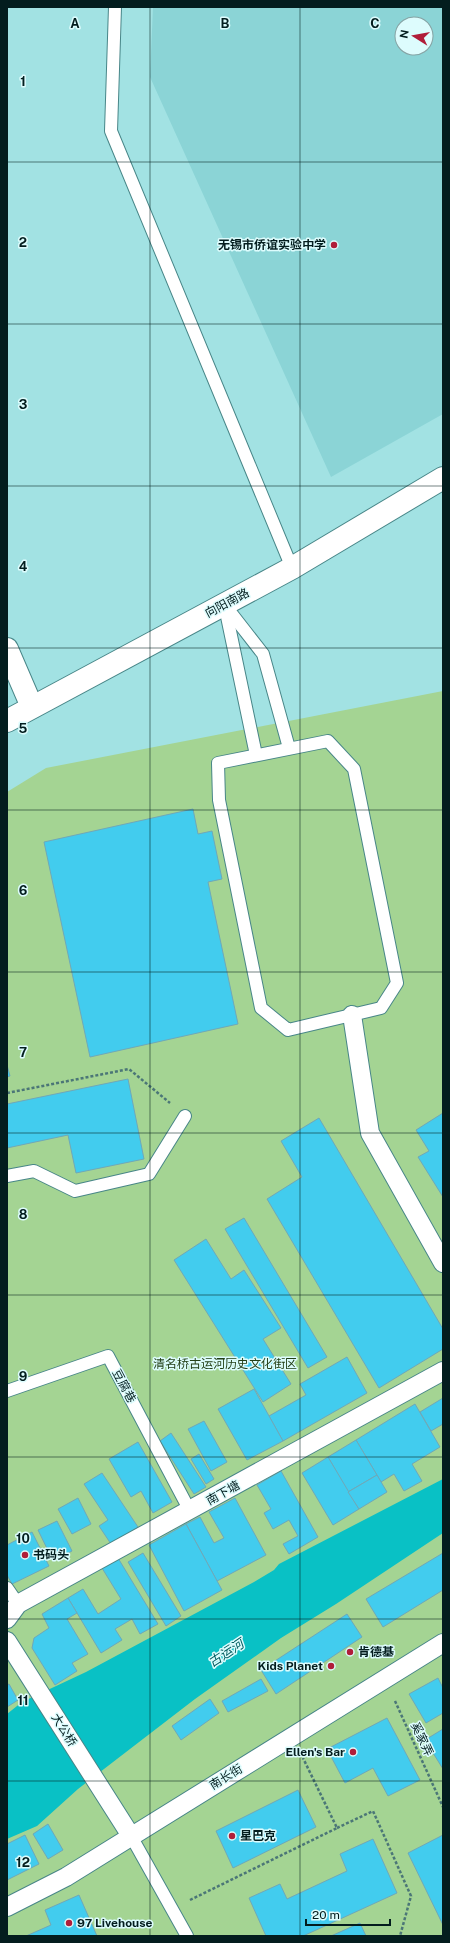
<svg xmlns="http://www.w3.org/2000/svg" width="450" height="1943" font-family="'Public Sans','Noto Sans SC',sans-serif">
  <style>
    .built { fill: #8bd4d6; fill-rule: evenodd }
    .green { fill: #a4d493 }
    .water { fill: #09c1c5 }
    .building { fill: #42ccee; stroke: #6fa8b8 }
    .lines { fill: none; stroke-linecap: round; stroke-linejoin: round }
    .service-casing { stroke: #488688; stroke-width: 14 }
    .pedestrian-casing { stroke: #488688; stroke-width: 20 }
    .minor-casing { stroke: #488688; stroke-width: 24 }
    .path { stroke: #4b7677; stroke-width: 2.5; stroke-dasharray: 3 2; stroke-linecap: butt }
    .service { stroke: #fff; stroke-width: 12 }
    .pedestrian { stroke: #fff; stroke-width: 18 }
    .minor { stroke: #fff; stroke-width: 22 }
    .grid { fill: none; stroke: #031d1e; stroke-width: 1; stroke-opacity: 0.55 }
    .poi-dot { fill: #b01d39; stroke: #ddfcfd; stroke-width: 1.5 }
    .labels { text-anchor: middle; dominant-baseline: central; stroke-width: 3; stroke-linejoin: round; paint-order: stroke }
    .poi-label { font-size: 12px; font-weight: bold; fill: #031d1e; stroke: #ddfcfd; text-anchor: start }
    .street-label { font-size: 12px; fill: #031d1e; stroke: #ddfcfd }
    .park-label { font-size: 12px; fill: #223f16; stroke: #ddfcfd }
    .water-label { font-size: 13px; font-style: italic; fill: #005c5f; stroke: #ddfcfd }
    .grid-label { font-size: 13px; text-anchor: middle; font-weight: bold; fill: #031d1e; stroke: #ddfcfd; stroke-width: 3; stroke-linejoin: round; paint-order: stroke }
  </style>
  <rect width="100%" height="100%" fill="#a2e2e3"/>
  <path class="built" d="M153,7H443V414L331,477L150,77ZM402,24H426V48H402Z"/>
  <path class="green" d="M443,691V1936H7V792L46,768Z"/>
  <path class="water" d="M443,1479V1533L336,1604L281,1638L195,1699L78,1789L37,1826L7,1839V1714L22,1702L86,1672L254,1582L274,1570L279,1564Z"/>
  <g class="building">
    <path d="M193,809L198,834L212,831L222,879L208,882L238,1024L90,1057L44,842Z"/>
    <path d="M7,1065L10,1076L7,1077Z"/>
    <path d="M128,1079L144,1159L76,1173L68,1135L7,1148V1104Z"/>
    <path d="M443,1113V1197L418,1157L429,1151L416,1130Z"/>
    <path d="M319,1118L443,1329V1349L379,1388L267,1199L302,1177L281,1141Z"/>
    <path d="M244,1218L327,1357L308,1368L225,1229Z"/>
    <path d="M206,1239L231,1279L244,1270L281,1328L263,1339L291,1384L263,1402L174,1260Z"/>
    <path d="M347,1357L367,1393L283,1441L269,1416L306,1395L300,1384Z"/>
    <path d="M254,1389L283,1441L247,1460L218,1409Z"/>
    <path d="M443,1398V1424L431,1431L420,1412Z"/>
    <path d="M415,1404L440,1447L412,1464L422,1481L404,1491L394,1474L381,1482L356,1440Z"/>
    <path d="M204,1421L227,1462L211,1471L188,1429Z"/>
    <path d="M171,1433L206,1487L194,1494L160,1441Z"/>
    <path d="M356,1440L377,1475L348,1492L328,1457Z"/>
    <path d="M138,1442L172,1502L153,1513L141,1491L131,1497L109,1459Z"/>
    <path d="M199,1454L214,1479L206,1484L191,1459Z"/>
    <path d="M328,1457L359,1509L333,1525L302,1473Z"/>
    <path d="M281,1471L318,1537L289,1554L283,1544L298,1536L289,1520L273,1529L264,1513L271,1509L257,1485Z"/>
    <path d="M102,1473L138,1527L111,1544L99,1526L108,1520L84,1484Z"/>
    <path d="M377,1475L387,1492L359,1509L348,1492Z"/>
    <path d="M78,1498L91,1524L72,1534L58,1509Z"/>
    <path d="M235,1498L266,1555L217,1581L186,1524L200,1517L214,1543L224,1538L209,1512Z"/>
    <path d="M57,1521L72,1551L53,1561L38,1530Z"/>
    <path d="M186,1524L222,1590L184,1611L149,1545Z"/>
    <path d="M32,1532L49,1566L12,1584L7,1575V1545Z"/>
    <path d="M143,1553L181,1616L166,1626L128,1562Z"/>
    <path d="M443,1553V1590L383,1627L366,1599Z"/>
    <path d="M118,1558L158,1624L140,1634L132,1619L115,1629L122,1640L101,1653L68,1598L83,1589L98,1614L121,1599L102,1568Z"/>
    <path d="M68,1598L77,1613L67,1619L88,1654L72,1663L77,1671L55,1685L32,1648L34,1638L49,1628L42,1614Z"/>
    <path d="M347,1614L362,1637L276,1694L261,1670Z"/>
    <path d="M438,1678L443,1688V1713L426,1723L409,1694Z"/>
    <path d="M261,1679L268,1691L228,1712L222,1701Z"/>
    <path d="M9,1684L18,1700L7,1707V1685Z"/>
    <path d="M210,1699L219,1713L181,1740L172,1726Z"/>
    <path d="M387,1718L420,1780L388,1796L373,1768L345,1783L327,1749Z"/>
    <path d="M443,1729V1769L425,1740Z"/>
    <path d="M298,1790L316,1827L233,1868L216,1831Z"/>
    <path d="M48,1824L63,1850L48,1859L33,1834Z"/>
    <path d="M25,1835L39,1864L7,1880V1844Z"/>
    <path d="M443,1835V1925L408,1853Z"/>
    <path d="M373,1839L397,1893L303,1936H266L249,1898L280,1884L287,1899L347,1871L340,1854Z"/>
    <path d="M79,1895L97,1936H26L51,1925L45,1910Z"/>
    <path d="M360,1923L366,1936H331Z"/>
  </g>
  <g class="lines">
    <g class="service-casing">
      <g id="service">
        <path d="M115,7L111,131L292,568"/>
        <path d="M224,604L263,654L289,748"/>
        <path d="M225,607L256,755"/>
        <path d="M328,741L354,769L397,983L381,1008L288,1030L261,1008L219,800L218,763Z"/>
        <path d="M7,1176L34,1171L75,1191L149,1174L185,1116"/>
        <path d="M7,1391L108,1356L190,1511"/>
        <path d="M7,1588L18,1604"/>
        <path d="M131,1836L187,1936"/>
      </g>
    </g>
    <g class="pedestrian-casing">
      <g id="pedestrian">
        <path d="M352,1015L370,1133L443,1263"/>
        <path d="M7,1619L18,1604L443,1371"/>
        <path d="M7,1641L131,1836"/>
        <path d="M7,1907L66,1877L443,1643"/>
      </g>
    </g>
    <g class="minor-casing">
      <g id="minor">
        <path d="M7,649L32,707"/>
        <path d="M7,721L292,568L443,478"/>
      </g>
    </g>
    <g class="path">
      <path d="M7,1093L129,1069L170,1103"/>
      <path d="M395,1701L443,1807"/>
      <path d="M337,1828L373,1811L411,1896L400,1936"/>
      <path d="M190,1900L337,1828L303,1758"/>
    </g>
    <use href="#service" class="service"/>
    <use href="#pedestrian" class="pedestrian"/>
    <use href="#minor" class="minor"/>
  </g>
  <path class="grid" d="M150,7V1936M300,7V1936M7,162H443M7,324H443M7,486H443M7,648H443M7,810H443M7,972H443M7,1133H443M7,1295H443M7,1457H443M7,1619H443M7,1781H443"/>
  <g class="poi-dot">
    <circle cx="334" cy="245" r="4"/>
    <circle cx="25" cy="1555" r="4"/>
    <circle cx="350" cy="1652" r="4"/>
    <circle cx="331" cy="1666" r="4"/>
    <circle cx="353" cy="1752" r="4"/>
    <circle cx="232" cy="1836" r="4"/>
    <circle cx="69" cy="1923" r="4"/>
  </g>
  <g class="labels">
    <g class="poi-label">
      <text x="326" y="245" text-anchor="end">无锡市侨谊实验中学</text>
      <text x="33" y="1555">书码头</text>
      <text x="358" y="1652">肯德基</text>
      <text x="323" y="1666" text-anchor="end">Kids Planet</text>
      <text x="345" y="1752" text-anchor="end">Ellen's Bar</text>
      <text x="240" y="1836">星巴克</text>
      <text x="77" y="1923">97 Livehouse</text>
    </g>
    <g class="street-label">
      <text transform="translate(227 603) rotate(-28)">向阳南路</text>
      <text transform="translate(124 1386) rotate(62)">豆腐巷</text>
      <text transform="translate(223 1493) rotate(-29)">南下塘</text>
      <text transform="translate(64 1730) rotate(58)">大公桥</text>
      <text transform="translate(422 1739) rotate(65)">奚家弄</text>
      <text transform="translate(226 1777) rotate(-32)">南长街</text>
    </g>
    <g class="park-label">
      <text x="225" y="1364">清名桥古运河历史文化街区</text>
    </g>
    <g class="water-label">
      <text transform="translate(226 1653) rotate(-33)">古运河</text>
    </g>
  </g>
  <g class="grid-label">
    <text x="75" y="28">A</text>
    <text x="225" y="28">B</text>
    <text x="375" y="28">C</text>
    <text x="23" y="86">1</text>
    <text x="23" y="247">2</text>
    <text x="23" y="409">3</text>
    <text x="23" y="571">4</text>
    <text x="23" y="733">5</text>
    <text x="23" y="895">6</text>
    <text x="23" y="1057">7</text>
    <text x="23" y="1219">8</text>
    <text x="23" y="1381">9</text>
    <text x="23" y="1543">10</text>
    <text x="23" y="1705">11</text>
    <text x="23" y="1867">12</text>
  </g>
  <rect width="450" height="1943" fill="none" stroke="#031d1e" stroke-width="16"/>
  <g transform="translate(414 36) rotate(281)"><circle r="19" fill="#ddfcfd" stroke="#86a3a4"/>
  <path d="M0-3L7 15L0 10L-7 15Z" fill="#b01d39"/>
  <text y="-6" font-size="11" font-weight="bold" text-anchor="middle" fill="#031d1e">N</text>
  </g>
  <path d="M306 1919v6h84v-6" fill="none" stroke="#031d1e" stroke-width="2"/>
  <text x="312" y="1919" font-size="12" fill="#031d1e" stroke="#ddfcfd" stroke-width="3" paint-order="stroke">20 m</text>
</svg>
